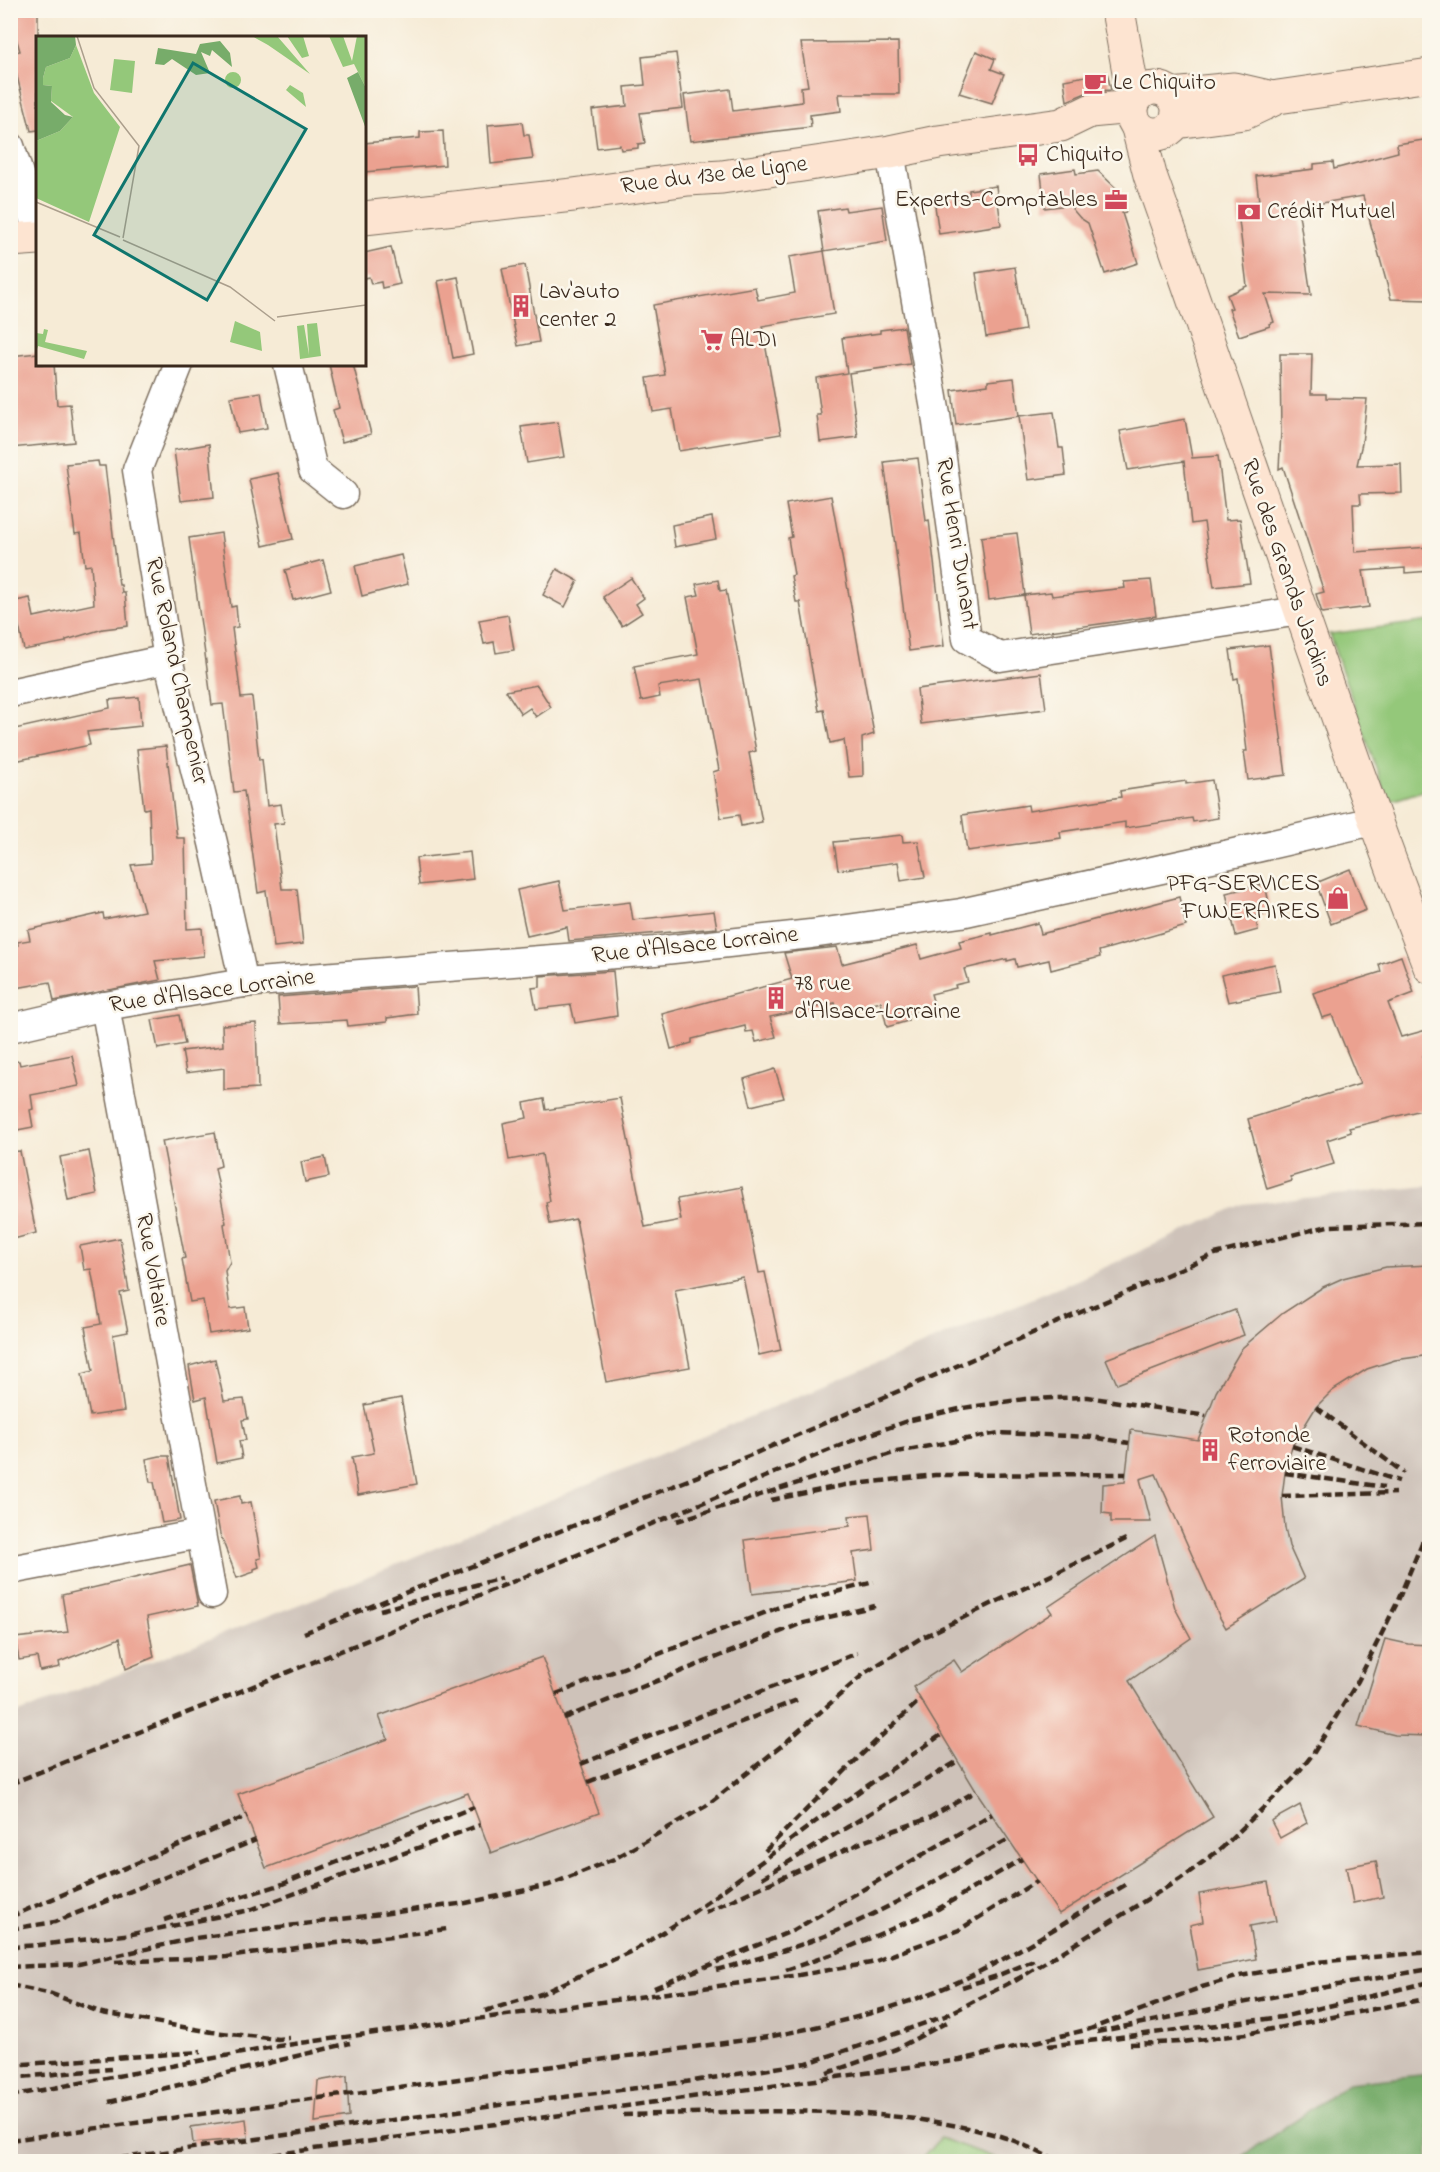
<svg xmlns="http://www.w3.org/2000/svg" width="1440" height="2172" font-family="'Indie Flower',sans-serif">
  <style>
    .industrial { fill: #cec2b9 }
    .green { fill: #94c87a; stroke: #68794c; stroke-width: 1.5 }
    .forest { fill: #77ac6a; stroke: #596b44; stroke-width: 1.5 }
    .building { fill: #eba190 }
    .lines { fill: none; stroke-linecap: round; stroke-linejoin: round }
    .street-casing { stroke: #7c6e5e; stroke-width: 31 }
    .secondary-casing { stroke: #7c6e5e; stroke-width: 35 }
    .street { stroke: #fff; stroke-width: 28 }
    .secondary { stroke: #fde4d1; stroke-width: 33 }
    .rail { stroke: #3b2a1e; stroke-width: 4.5; stroke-dasharray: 9 4.5; stroke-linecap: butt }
    .labels { text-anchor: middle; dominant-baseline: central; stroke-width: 5; stroke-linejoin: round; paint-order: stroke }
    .poi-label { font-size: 24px; fill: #3b2a1e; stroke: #fbf7ec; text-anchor: start }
    .street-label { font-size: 24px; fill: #3b2a1e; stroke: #fbf7ec }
    .inset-road { fill: none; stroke: #ab9e8c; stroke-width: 1.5 }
    .view { fill: #0f766e; fill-opacity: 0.15; stroke: #0f766e; stroke-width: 3 }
    .inset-edge { fill: none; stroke: #3b2a1e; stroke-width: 3 }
  </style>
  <rect width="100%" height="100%" fill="#fbf7ec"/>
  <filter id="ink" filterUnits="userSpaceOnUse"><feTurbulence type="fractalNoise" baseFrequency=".0167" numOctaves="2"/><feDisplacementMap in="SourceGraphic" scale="12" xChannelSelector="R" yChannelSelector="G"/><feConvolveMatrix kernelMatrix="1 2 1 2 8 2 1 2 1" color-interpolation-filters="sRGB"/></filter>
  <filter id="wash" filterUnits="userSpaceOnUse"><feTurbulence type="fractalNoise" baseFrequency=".008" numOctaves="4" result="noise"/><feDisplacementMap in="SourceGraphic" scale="24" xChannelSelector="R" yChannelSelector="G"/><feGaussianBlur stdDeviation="1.35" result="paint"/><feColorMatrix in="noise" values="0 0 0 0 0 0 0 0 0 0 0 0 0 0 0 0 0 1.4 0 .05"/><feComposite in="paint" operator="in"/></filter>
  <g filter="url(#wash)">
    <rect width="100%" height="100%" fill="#f6ebd6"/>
    <path class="industrial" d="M1429,1186L1430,2070L1400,2161L11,2162V1716L318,1597L1077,1280L1243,1204Z"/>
    <g class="green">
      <path d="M1429,621V789L1388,802L1329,634Z"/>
      <path d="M940,2138L1004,2161H920Z"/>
    </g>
    <path class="forest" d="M1429,2074V2161H1236L1349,2083Z"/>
    <g id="blocks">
      <g class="building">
        <path d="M10,10H38V130L31,131L11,53L20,51L10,17Z"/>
        <path d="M898,42L899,94H839L841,111L810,115L811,127L690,141L684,95L730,89L733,111L802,102L801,87L808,86L801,43Z"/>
        <path d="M976,51L995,59L991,69L1004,74L992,103L959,93Z"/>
        <path d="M676,53L683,108L640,113L645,143L638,144V148L621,150L620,145L597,148L592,110L627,106L625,87L645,85L642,57Z"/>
        <path d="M1107,72L1111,90L1088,92L1067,101L1064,80Z"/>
        <path d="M522,122L524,135H529L533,159L491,164L488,125Z"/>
        <path d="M443,131L445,165L364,172V143L420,138V132Z"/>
        <path d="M1430,139V300L1391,299L1363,196L1298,207L1311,295L1265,294L1274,322L1269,324L1270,326L1239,336L1229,309L1232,308L1227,295L1247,286L1237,204L1259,201L1256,176L1314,169V164L1333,162L1334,169L1398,152L1397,144Z"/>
        <path d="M1075,169L1076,174L1098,171L1120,192L1126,212L1122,213L1138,263L1105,274L1088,223L1080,218L1069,205L1045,208L1041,174Z"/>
        <path d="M996,186L1001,225L939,234L934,199L969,194V190Z"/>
        <path d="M882,206L887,241L824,251L818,211L845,207L846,211Z"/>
        <path d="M391,247L400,284L382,288L381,282L371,284L369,277L364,278V253Z"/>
        <path d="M824,251L834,314L762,326L781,434L679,451L672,409L653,412L647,378L665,375L653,305L755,287L758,300L795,293L789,257Z"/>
        <path d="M525,265L539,342L518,346L502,269Z"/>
        <path d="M1015,267L1025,330L986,337L976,273Z"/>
        <path d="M458,277L473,354L453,358L438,281Z"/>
        <path d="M904,327L910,364L849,373L858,437L820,442L817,415H821L816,378L847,373L842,338L880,333V330Z"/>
        <path d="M38,353V364H54L57,405L70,404L74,442L10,448V356Z"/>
        <path d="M1280,354H1312L1311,394H1326V398L1367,399L1362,443L1357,465L1401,464L1402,493L1360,494L1361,504H1353L1355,552L1430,547V571L1405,573V568L1363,571L1369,607L1322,613L1316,594L1324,592L1283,467L1279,469L1281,432Z"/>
        <path d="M329,364H353L371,434L342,442L333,410L339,408Z"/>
        <path d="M1014,378L1019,416L956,425L952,390L988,385V381Z"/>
        <path d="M261,392L267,428L238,433L230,397Z"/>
        <path d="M1054,412L1059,448H1063L1066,475L1028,480L1019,416Z"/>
        <path d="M1185,419L1192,458L1218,456L1226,520L1240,519L1250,583L1214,587L1204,522L1191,524L1184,461L1128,470L1120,431Z"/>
        <path d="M558,422L564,457L527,463L521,427Z"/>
        <path d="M209,444L214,497L181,501L174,450Z"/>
        <path d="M918,458L926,521L929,520L944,646L909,651L884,462Z"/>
        <path d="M98,461L99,466H105L119,585H121L122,593H125L128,626L103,629L66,640V642L24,650L18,621L15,622L11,602L30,598L34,617L94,604L91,565L85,566L81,533L75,534L66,464Z"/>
        <path d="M278,473L293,539L263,546L249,479Z"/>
        <path d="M831,496L874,734L862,738L863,776L849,777L844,740L830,743L824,710L819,711L800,602H796L791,576L794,575L788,538L792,537L786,504Z"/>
        <path d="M712,517L716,539L675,547L672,525Z"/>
        <path d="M221,533L231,607L236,606L238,627L232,628L241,698L252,697L259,760L262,759L267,806L281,804L284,823L274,824L282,889H297L303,944L274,947L266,891L258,893L244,791L234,792L223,704L212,705L189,538Z"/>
        <path d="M1017,533L1025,595L989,600L981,537Z"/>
        <path d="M401,555L408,584L362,596L355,566Z"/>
        <path d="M323,560L331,590L293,600L285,570Z"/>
        <path d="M557,569L578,581L565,607L543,595Z"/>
        <path d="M631,578L644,598L636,604L642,613L622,626L603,597Z"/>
        <path d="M718,580L720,591L726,590L756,751L749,753L762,822L741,826L739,815L721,818L713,772L719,770L702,679L658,686L660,697L641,701L634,666L698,654L687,597L699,595L696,584Z"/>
        <path d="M1151,580L1156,616L1029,634L1024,595L1051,592L1052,596L1125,588L1124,582Z"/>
        <path d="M508,615L514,650L496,653L494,642L484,644L479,620Z"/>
        <path d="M1269,645L1286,775L1248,780L1244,751H1247L1238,678L1234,679L1230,650Z"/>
        <path d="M1041,673L1046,709L921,724L917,689Z"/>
        <path d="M537,685L551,707L536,717L530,708L521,714L506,691Z"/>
        <path d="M139,697L141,726L87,732L90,745L10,762V730L110,708L109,700Z"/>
        <path d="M166,746L177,838H185L187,929L202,928L204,956L155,961L160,980L54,1001L50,982L10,989V947L18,945L17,942L30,940L28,930L103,913L104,919L144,911L131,865L151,863L149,808L144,809L137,749Z"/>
        <path d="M1212,780L1218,818L1193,822L1192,818L1125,828V822L1060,832L1061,838L967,851L962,815L1028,805L1029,811L1121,797L1120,791L1186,781V784Z"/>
        <path d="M902,835L903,842L918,841L925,877L901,881L898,862L838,870L834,842Z"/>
        <path d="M470,852L473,879L419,885L416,858Z"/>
        <path d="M1350,869L1366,910L1331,924L1316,883Z"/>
        <path d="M559,881L565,910L630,902L633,920L714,911L717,928L569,941L567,927L527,936L517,890Z"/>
        <path d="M1265,884L1271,913L1255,916L1258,930L1236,936L1226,893Z"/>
        <path d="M1179,897L1186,926L1099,951L1100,957L1051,970L1049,960L1017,967L1015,959L1007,961V959L964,969L968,982L955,985L956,988L931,994L935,1008L907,1014L908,1021L887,1027L881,1002L838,1013L835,1003L770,1017L776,1037L756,1042L753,1031L746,1032L745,1026L692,1039V1043L671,1049L662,1014L792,979L784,953L837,947L842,964L917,945L921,959L961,948L959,941L992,933V935L1038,923L1041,934Z"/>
        <path d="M1401,956L1414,993L1388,1003L1401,1037L1430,1029V1054L1423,1056L1430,1079V1108L1349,1128L1351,1132L1327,1140L1334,1164L1290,1177L1292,1181L1267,1189L1248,1119L1360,1084L1332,1015L1322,1018L1313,993L1381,972L1379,964Z"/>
        <path d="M1275,964L1280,992L1228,1002L1221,975Z"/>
        <path d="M613,971L617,1016L575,1023L571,1005L536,1009L532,988L540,987V976Z"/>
        <path d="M415,986L417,1014L387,1018V1022L348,1026L347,1020L280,1024L278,997Z"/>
        <path d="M179,1015L185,1044L158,1049L152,1020Z"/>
        <path d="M256,1023L258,1088L224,1090V1068L186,1073L182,1051L223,1046L222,1025Z"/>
        <path d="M72,1055L79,1086L31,1095L33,1109L30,1110L33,1127L12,1131L10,1120V1062L19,1061L20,1065Z"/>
        <path d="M775,1069L784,1098L751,1106L744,1079Z"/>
        <path d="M620,1098L645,1227L681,1220L677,1199L742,1187L759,1273L765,1272L781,1350L759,1355L743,1277L675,1290L690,1367L606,1382L576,1219L550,1224L546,1202L550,1201L542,1154L509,1160L503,1123L527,1118L524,1103L544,1099L546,1110Z"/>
        <path d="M215,1132L221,1166L215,1168L226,1223L224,1224L230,1262L225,1271L230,1309L245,1307L248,1328L209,1334L203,1300L190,1302L182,1259L185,1258L162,1141Z"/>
        <path d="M20,1151L36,1233L10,1240V1152Z"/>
        <path d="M89,1151L97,1194L68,1200L60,1157Z"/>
        <path d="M325,1157L329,1177L305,1182L301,1162Z"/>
        <path d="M120,1238L129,1291L120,1293L128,1332L113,1335L124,1411L90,1416L82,1374L93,1371L85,1327L101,1324L91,1269L84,1270L80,1246Z"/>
        <path d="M1430,1265V1355L1395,1360L1367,1369L1332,1391L1316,1407L1292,1446L1285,1473L1282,1496L1285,1528L1289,1546L1304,1579L1226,1628L1220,1618L1156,1474L1140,1479L1151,1522H1111V1514L1102,1513L1103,1484L1125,1482L1131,1430L1198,1440L1216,1392L1242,1348L1283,1313L1323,1287L1343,1278L1386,1267Z"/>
        <path d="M1235,1310L1244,1335L1117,1384L1106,1359Z"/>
        <path d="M215,1359L224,1401L244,1399L248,1419L242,1420L246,1440L239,1441L242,1458L217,1463L206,1397L195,1400L189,1366Z"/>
        <path d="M401,1398L417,1484L358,1495L352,1457L374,1453L364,1405Z"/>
        <path d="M160,1456H169L180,1520L162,1523L154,1482H150L146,1459Z"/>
        <path d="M240,1496L241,1504L251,1502L261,1558L257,1559L259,1567L254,1569V1572L237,1578L220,1534L214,1501Z"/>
        <path d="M870,1514L874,1550L853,1553L857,1581L752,1594L745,1540L850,1526L849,1516Z"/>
        <path d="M1155,1536L1175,1608L1191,1638L1129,1681L1213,1817L1059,1914L976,1791L913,1687L954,1660L962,1672L1052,1613L1048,1607Z"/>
        <path d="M190,1565L198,1606L147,1617L154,1657L126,1669L120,1638L59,1662L60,1667L40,1671L37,1657L19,1660L15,1638L68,1632L62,1595Z"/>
        <path d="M1385,1639L1408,1644L1430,1645V1736L1395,1735L1358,1726Z"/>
        <path d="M542,1657L599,1813L491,1853L468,1793L266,1868L238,1794L388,1739L379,1716Z"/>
        <path d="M1300,1805L1307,1823L1280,1838L1271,1821Z"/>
        <path d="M1376,1861L1383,1897L1353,1903L1346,1867Z"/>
        <path d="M1268,1882L1276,1921L1250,1926L1256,1959L1198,1970L1190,1925L1203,1922L1199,1894Z"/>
        <path d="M347,2076L349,2117L315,2122L318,2081Z"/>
        <path d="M246,2119L248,2138L193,2143L191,2127Z"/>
      </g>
    </g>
  </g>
  <g filter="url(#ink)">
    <use href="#blocks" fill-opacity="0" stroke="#7c6e5e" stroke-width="1.5"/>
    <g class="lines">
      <g class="street-casing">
        <g id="street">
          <path d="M10,146L38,232"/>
          <path d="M890,152L936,415L967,639L1000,657L1299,611"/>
          <path d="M179,364L137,470L168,659L213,843L244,983"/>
          <path d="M288,364L313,470L343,494"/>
          <path d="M10,693L168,659"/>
          <path d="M105,1006L212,1594"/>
          <path d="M10,1028L105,1006L244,983L655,951L811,934L961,913L1239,852L1373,821"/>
          <path d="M10,1570L200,1534"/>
        </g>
      </g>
      <g class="secondary-casing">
        <g id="secondary">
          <path d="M1118,10L1134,100"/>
          <circle cx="1155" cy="111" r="23"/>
          <path d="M1172,95L1234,89L1273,98"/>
          <path d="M1176,122L1244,113L1278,97L1430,75"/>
          <path d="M1138,128L1150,175C1244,440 1329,705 1430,967"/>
          <path d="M364,218L573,195L688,179L722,177L809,164L890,152L938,142L1061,125L1090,111L1132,107"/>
          <path d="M10,240L38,238"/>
        </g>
      </g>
      <use href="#street" class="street"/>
      <use href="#secondary" class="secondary"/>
      <g class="rail">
        <path d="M1316,1407L1404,1473"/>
        <path d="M1292,1446L1399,1481"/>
        <path d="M1285,1473L1384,1487"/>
        <path d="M1282,1496L1395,1493"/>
        <path d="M771,1500L845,1485L935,1475L1126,1474"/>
        <path d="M677,1521L897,1452L999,1433L1092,1437L1129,1443"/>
        <path d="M380,1610L502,1578"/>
        <path d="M304,1633L751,1455L1215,1254L1328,1226L1430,1223"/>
        <path d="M556,1694L782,1606L874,1582"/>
        <path d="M564,1718L800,1624L875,1606"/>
        <path d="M581,1764L857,1653"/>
        <path d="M588,1782L797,1700"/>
        <path d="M10,1784L512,1582L849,1442L907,1421L963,1408L1025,1399L1088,1397L1206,1416"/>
        <path d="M765,1851L859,1757L920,1700"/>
        <path d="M762,1878L958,1761"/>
        <path d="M705,1912L865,1841L929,1818L976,1791"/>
        <path d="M10,1917L247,1816"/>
        <path d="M164,1920L280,1885L474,1807"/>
        <path d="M10,1929L55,1922L256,1840"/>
        <path d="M10,1947L39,1945L132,1934L250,1910L480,1825"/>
        <path d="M115,1962L226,1957L447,1929"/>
        <path d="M10,1967L79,1964L195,1938L466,1903L549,1885L614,1859L706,1806L785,1743L866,1672L921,1638L1126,1539"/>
        <path d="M716,1970C750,1961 784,1951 817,1939C884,1913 946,1874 1009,1839"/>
        <path d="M786,1970L833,1954L938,1909L1022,1859"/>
        <path d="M1015,1981L1180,1879L1222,1848L1293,1779L1313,1754L1358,1681L1396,1605L1424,1538"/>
        <path d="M10,1985L52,1994L102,2013L212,2032L278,2039L289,2038"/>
        <path d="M962,1987L994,1977L1038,1959"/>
        <path d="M654,1988L794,1930L992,1814"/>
        <path d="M485,2011L541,1994L636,1949L684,1919L815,1822L941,1735"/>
        <path d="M1097,2032L1292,1993L1430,1969"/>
        <path d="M1130,2044L1182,2042L1246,2034L1430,1998"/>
        <path d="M1048,2046L1282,2017L1430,1982"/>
        <path d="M10,2065L201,2052"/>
        <path d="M827,2073L896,2049L951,2020"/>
        <path d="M10,2078L111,2069"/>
        <path d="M10,2096L279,2046L799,1975L871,1963L959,1930L1037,1881"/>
        <path d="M109,2102L350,2043"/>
        <path d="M623,2115C749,2112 877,2102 1000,2136C1020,2142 1040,2153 1059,2162"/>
        <path d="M10,2140L768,2037C833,2024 899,2009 960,1981C1018,1954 1071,1918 1125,1885"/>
        <path d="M93,2162L500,2105L693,2081L807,2063L875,2041L945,2016L1023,1976"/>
        <path d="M220,2162L960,2060L1090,2029L1202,1987L1240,1976L1316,1962L1430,1952"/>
      </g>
    </g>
  </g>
  <defs>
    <g id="cafe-bare" transform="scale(1.8)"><path d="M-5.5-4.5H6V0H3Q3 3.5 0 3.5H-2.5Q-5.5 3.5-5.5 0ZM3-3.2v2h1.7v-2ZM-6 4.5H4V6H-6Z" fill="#d1495b" stroke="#fbf7ec" stroke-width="2.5" paint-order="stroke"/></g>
    <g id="bus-bare" transform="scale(1.8)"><path d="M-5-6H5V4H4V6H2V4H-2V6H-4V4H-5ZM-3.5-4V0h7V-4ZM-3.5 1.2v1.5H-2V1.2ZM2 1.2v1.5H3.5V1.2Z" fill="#d1495b" stroke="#fbf7ec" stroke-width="2.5" paint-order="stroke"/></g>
    <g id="office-bare" transform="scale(1.8)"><path d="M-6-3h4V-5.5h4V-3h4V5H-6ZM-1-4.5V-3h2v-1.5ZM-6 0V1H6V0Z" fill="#d1495b" stroke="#fbf7ec" stroke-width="2.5" paint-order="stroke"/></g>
    <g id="bank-bare" transform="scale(1.8)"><path d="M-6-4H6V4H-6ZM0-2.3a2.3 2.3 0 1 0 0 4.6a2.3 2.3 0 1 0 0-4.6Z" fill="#d1495b" stroke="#fbf7ec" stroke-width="2.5" paint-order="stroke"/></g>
    <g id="building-bare" transform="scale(1.8)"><path d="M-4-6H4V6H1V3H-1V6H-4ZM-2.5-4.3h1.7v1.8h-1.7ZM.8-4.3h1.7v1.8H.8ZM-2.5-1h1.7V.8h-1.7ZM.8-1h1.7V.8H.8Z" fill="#d1495b" stroke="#fbf7ec" stroke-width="2.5" paint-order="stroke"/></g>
    <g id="supermarket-bare" transform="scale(1.8)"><path d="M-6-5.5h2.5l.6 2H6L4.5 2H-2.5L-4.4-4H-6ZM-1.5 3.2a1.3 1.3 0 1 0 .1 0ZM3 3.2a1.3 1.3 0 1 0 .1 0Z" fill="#d1495b" stroke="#fbf7ec" stroke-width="2.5" paint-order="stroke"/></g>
    <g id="shop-bare" transform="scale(1.8)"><path d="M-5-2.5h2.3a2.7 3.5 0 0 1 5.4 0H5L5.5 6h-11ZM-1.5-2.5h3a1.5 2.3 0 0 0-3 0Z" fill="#d1495b" stroke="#fbf7ec" stroke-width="2.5" paint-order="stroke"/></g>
  </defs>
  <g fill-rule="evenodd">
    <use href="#cafe-bare" x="1095" y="83"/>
    <use href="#bus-bare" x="1028" y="155"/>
    <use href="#office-bare" x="1116" y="200"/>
    <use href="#bank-bare" x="1249" y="212"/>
    <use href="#building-bare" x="521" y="306"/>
    <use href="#supermarket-bare" x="712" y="340"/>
    <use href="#shop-bare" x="1338" y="898"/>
    <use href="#building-bare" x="776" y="998"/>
    <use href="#building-bare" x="1210" y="1450"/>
  </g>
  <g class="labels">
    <g class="poi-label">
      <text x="1113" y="83">Le Chiquito</text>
      <text x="1046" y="155">Chiquito</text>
      <text x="1098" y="200" text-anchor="end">Experts-Comptables</text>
      <text x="1267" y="212">Crédit Mutuel</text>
      <text x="539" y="292">Lav'auto<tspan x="539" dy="28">center 2</tspan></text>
      <text x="730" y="340">ALDI</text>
      <text x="1320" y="884" text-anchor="end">PFG-SERVICES<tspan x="1320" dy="28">FUNERAIRES</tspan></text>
      <text x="794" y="984">78 rue<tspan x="794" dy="28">d'Alsace-Lorraine</tspan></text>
      <text x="1228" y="1436">Rotonde<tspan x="1228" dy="28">ferroviaire</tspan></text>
    </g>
    <g class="street-label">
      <text transform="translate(714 176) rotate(-7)">Rue du 13e de Ligne</text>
      <text transform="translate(956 544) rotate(81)">Rue Henri Dunant</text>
      <text transform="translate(1286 573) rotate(71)">Rue des Grands Jardins</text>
      <text transform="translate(176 671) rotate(78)">Rue Roland Champenier</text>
      <text transform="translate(695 946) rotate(-6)">Rue d'Alsace Lorraine</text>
      <text transform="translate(212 992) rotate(-8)">Rue d'Alsace Lorraine</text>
      <text transform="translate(152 1270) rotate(80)">Rue Voltaire</text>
    </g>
  </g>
  <g transform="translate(36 36)">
    <rect width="330" height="330" fill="#f6ebd6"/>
    <path d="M216,0H241L274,38L232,9ZM251,0H267L273,20L266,22ZM293,0H307L316,25L321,0H330L329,50L318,28L307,31ZM40,9L58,57L84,91L53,186L0,162V105L24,95L37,81L15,65L16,50L7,49V42L10,31L34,22ZM78,23L99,25L96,57L74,54ZM189 44a8 8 0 1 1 16 0a8 8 0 1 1-16 0ZM254,49L267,57L270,71L250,54ZM199,285L224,296L226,315L194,306ZM281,287L285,320L264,323L261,290L268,289L273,319L271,288ZM8,293L12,294L9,306L51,315L48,323L2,310L0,316V297L7,298Z" fill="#94c87a"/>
    <path d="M0,0H39L40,9L34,22L10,31L7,42V49L16,50L15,66L29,79L37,81L24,95L0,105ZM184,5L194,17L196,31L176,14L174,20L165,16L174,37L160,39L136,23L128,29L119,28L122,12L160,18L164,8ZM322,36L330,52V93L311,42Z" fill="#77ac6a"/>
    <path class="inset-road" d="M41,0L58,52L103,110L87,202M0,166L84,201M87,204L194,251L239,285M241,281L330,269"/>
    <path class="view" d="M157,27L270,93L171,264L58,199Z"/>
    <rect width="330" height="330" class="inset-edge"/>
  </g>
  <rect width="1440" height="2172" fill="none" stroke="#fbf7ec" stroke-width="36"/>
</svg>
